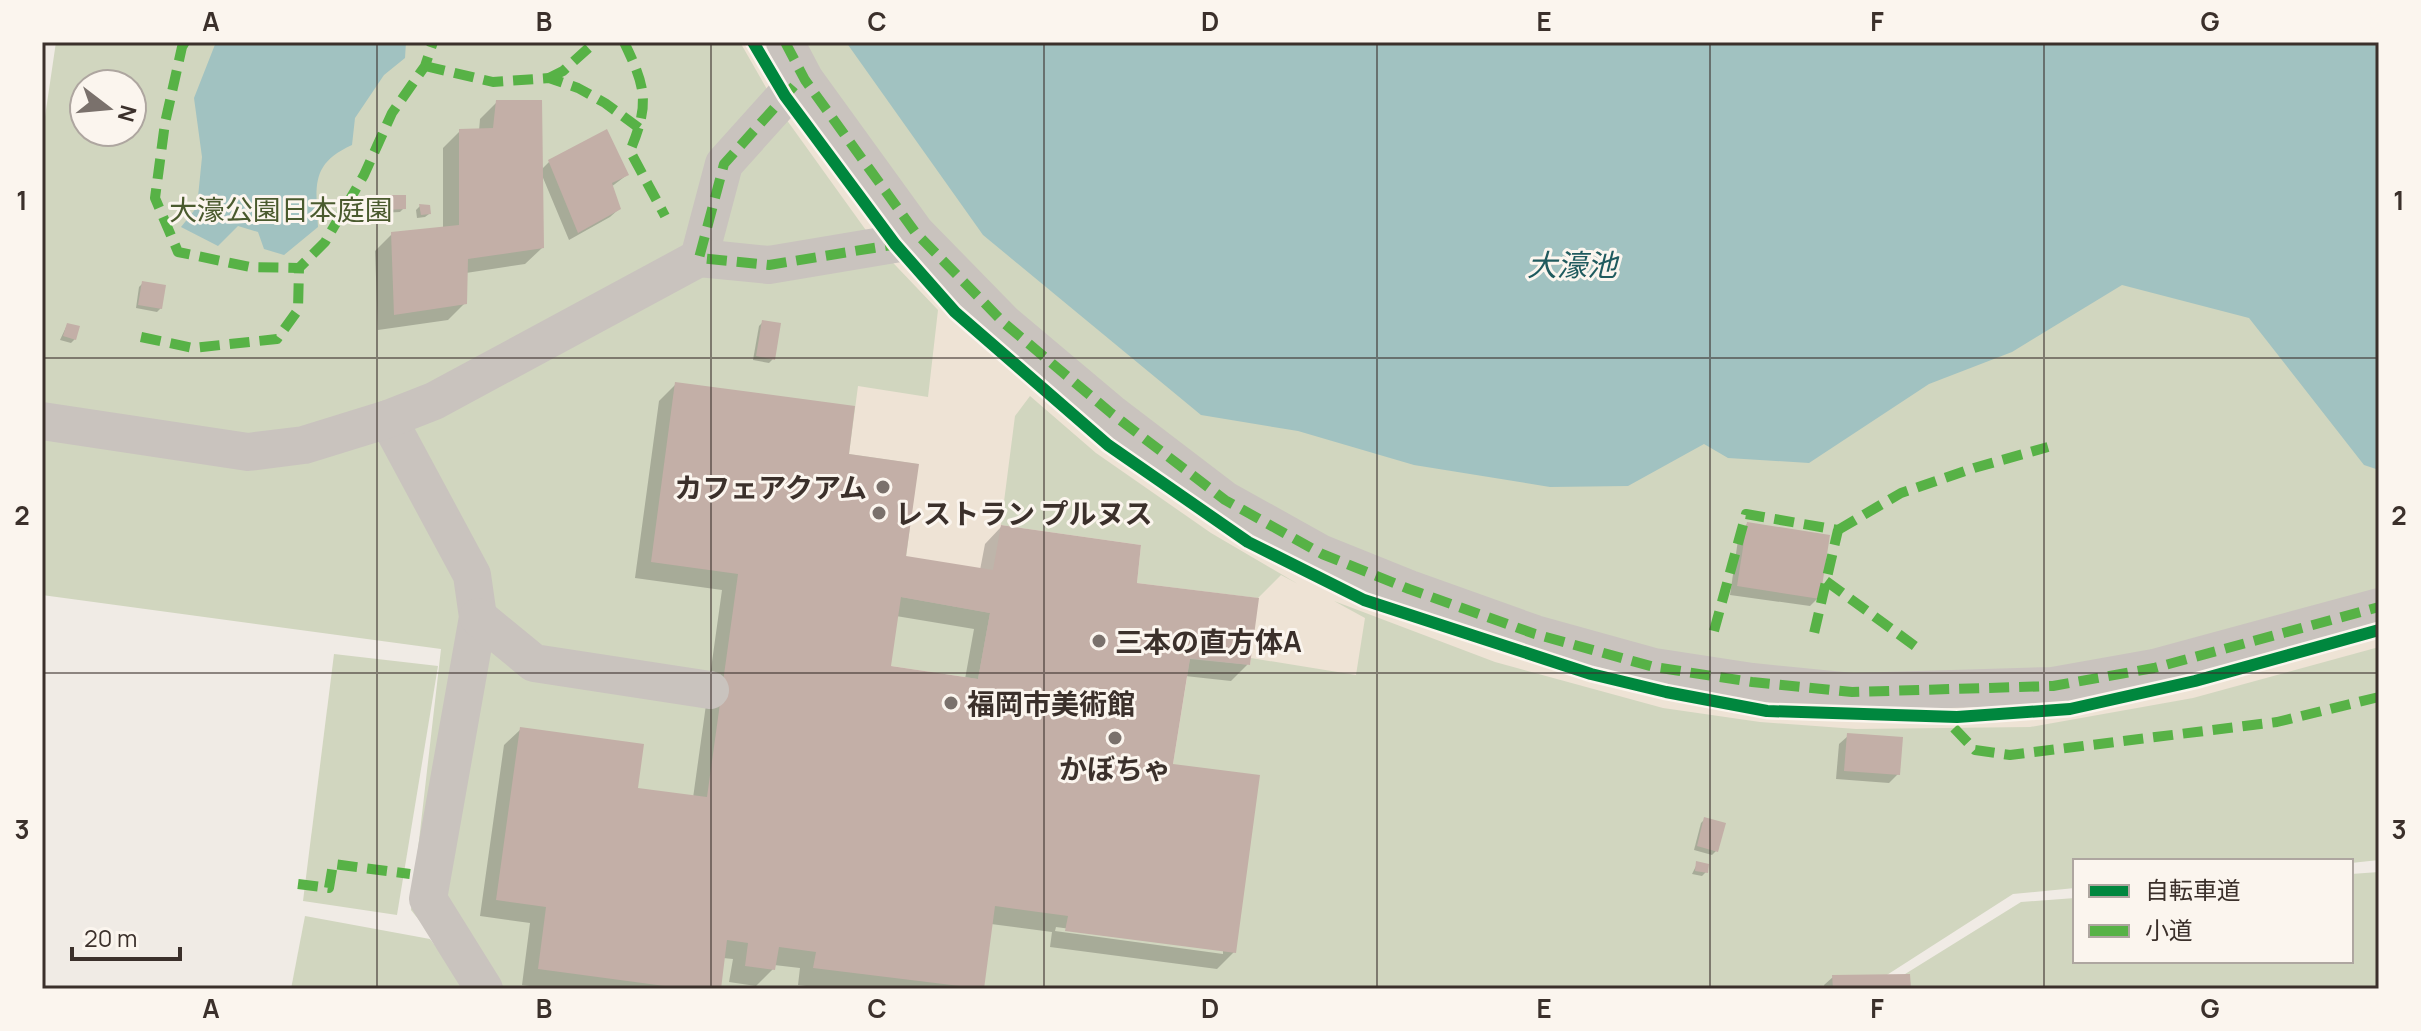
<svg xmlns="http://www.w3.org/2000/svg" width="2421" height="1031" font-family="Manrope,'Noto Sans JP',sans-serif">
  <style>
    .green { fill: #d1d6bf; fill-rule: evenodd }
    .plaza { fill: #eee3d5; fill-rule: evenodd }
    .water { fill: #a1c2c1 }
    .shadow { fill: #0003; fill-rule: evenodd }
    .building { fill: #c3afa7; fill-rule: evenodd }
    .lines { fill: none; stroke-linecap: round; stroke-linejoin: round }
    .minor { stroke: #c9c3be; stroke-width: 38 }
    .quiet { stroke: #57b246; stroke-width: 10; stroke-dasharray: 20 10; stroke-linecap: butt }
    .cycleway-casing { stroke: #fbf5ee; stroke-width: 17 }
    .cycleway { stroke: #00873e; stroke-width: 12 }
    .grid { fill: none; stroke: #3b302b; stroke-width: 2; stroke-opacity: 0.55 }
    .poi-dot { fill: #7a716c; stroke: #fbf5ee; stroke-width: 3 }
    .labels { text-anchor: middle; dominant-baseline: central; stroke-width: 6; stroke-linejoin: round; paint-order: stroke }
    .park-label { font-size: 28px; fill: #4a5a2e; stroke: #fbf5ee }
    .poi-label { font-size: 28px; font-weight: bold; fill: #3b302b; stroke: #fbf5ee; text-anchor: start }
    .water-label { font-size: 30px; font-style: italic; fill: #1f5a5e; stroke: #fbf5ee }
    .neatline { fill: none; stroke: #3b302b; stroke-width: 3 }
    .grid-label { font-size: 26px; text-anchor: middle; font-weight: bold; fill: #3b302b }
  </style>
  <rect width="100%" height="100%" fill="#f0ebe5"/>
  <g class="green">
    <path d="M56,42H2379V860L2351,863V861H2075V888L2013,894L1865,989H474L411,910L441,649L42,595V137ZM84,84H132V132H84Z"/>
    <path d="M334,654L438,666L397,915L303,901Z"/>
    <path d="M2379,872V989H1881L2021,902L2075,898V961H2351V874Z"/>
    <path d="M305,916L430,939L469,989H291Z"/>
  </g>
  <path class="plaza" d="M740,42H769L773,50L770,42H797L819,80L926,228L1024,327L1126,414L1236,492L1354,556L1510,616L1673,659L1765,673L1858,680L2026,678L2183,650L2379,596V619L2188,671L2028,700L1857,701L1713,689L1762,698L1857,704L2029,702L2188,674L2379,622V647L2193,698L2030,727L1856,729L1760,722L1663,708L1495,662L1334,601L1365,618L1356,675L1251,658L1250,665L1190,659L1173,764L1082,752L1078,774L928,750L891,749L888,766L878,765L891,666L978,679L990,613L901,597L918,464L849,454L858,386L928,397L938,310L878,247L776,105ZM949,286L1009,343L1112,431L1225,510L1345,576L1504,637L1590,662L1503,639L1344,579L1224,512L1110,433L1007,345ZM1030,396L1096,453L1211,533L1298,584L1281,575L1258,598L1137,583L1141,545L1001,525L1015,416Z"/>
  <g class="water">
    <path d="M216,42H406L405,58L384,75L355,118L352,145C310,164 316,186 318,227L284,255L264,249L258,232L238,226L218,246L181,227L197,207L202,157L194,98Z"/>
    <path d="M846,42H2379V470L2364,465L2249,318L2122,285L2012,352L1929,384L1809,463L1728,458L1704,444L1628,486L1550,487L1414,465L1298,431L1201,415L983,235Z"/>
  </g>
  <g class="shadow">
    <path d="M497,102L541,170L549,162L627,175L611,187L619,209L610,217L569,240L541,173L542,248L525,264L466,273L465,303L448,320L378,330L375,251L392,234L443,228V148L460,131H479L480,119Z"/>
    <path d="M384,197L404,208L400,212L380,213V201Z"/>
    <path d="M420,206L429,214L425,217L417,218L416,210Z"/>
    <path d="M143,283L161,308L157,312L136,308L139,287Z"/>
    <path d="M763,322L773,359L769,363L753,360L759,326Z"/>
    <path d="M67,325L75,339L71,343L60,340Z"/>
    <path d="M676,384L847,456L904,558L980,570L985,544L1001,527L1135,585L1248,664L1231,681L1185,676L1170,766L1234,952L1217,969L1050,947L1052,932L991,924L982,989H831L798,985L800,968L774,965L773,969L756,986L729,982L733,959L723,958L719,989H552L522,985L530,923L480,916L504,745L521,729L636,789L693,798L722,590L635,578L659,401ZM896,616L974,629L965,679L889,668ZM1056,927L1223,950V954L1055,931Z"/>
    <path d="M1747,524L1818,598L1810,606L1730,595L1739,533Z"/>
    <path d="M1848,736L1898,774L1889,783L1836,779L1839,744Z"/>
    <path d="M1705,819L1716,851L1712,855L1694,850L1701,823Z"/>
    <path d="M1697,864L1706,872L1702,876L1692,874Z"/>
    <path d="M1833,977L1909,989H1825L1824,985Z"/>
  </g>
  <g class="building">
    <path d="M496,100H542L544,248L468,259L467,304L394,315L391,232L459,225V129L493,128Z"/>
    <path d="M607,129L629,175L612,183L621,209L578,233L548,160Z"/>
    <path d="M383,195H406V209L384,210Z"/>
    <path d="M419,204L430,205L431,214L421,215Z"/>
    <path d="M142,281L166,285L162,309L138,305Z"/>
    <path d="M762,320L781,323L775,360L756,356Z"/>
    <path d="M67,323L80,326L76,340L63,336Z"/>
    <path d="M675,382L855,406L849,454L919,464L906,556L993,570L1001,525L1141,545L1137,583L1259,598L1250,665L1190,658L1173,764L1260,775L1236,953L1065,931L1068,916L995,906L984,989L813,968L816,952L779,947L775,970L745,966L748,943L727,940L721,989H687L538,969L546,907L496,900L520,727L644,744L638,788L707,797L738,574L651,562ZM901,597L990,613L978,679L891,666Z"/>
    <path d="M1747,522L1830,535L1820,599L1737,586Z"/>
    <path d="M1847,733L1903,737L1900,775L1844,771Z"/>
    <path d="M1704,817L1726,823L1718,852L1697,846Z"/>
    <path d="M1696,861L1709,864L1708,873L1695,871Z"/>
    <path d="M1910,974L1911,989H1833L1832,975Z"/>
  </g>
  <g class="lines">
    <g class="minor">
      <path d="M785,42L805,80L915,232L1004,323L1111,413L1225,500L1322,554L1409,589L1535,634L1654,667L1752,682L1852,692L2053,686L2154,668L2379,607"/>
      <path d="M699,258L724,164L794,86"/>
      <path d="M388,419L472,575L478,617L428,899L484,989"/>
      <path d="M42,421L248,452L304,445L388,419L434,401L699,258L769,265L906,242"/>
      <path d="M478,617L534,663L710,690"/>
    </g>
    <g class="quiet">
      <path d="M185,42L182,47L165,123L155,198L178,252L250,267L299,268L325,242L364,175L392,113L425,66L433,42"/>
      <path d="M624,42C646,88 650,103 630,151L665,216"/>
      <path d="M785,42L805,80L915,232L1004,323L1111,413L1225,500L1322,554L1409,589L1535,634L1654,667L1752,682L1852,692L2053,686L2154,668L2379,607"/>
      <path d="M425,66L493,82L549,78L578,88L605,103L639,128"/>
      <path d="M549,78L563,71L595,42"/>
      <path d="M794,86L724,164L699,258L769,265L898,244"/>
      <path d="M141,337L193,348L277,339L298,310L299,268"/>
      <path d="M1838,530L1901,493L1974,468L2048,447"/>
      <path d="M1826,581L1919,649"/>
      <path d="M1714,631L1746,514L1838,530L1812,642"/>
      <path d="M1954,728L1975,750L2010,755L2277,722L2379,697"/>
      <path d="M298,884L329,888L333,864L410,874"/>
    </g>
    <g class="cycleway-casing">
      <path id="cycleway" d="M753,42L785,96L895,244L955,312L1108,445L1248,542L1364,600L1591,674L1666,692L1767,711L1957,717L2070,709L2195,681L2379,630"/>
    </g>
    <use href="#cycleway" class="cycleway"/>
  </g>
  <path class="grid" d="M377,42V989M711,42V989M1044,42V989M1377,42V989M1710,42V989M2044,42V989M42,358H2379M42,673H2379"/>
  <g class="poi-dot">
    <circle cx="883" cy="487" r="8"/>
    <circle cx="879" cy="513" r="8"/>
    <circle cx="1099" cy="641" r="8"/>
    <circle cx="951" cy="703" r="8"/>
    <circle cx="1115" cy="738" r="8"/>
  </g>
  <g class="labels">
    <g class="park-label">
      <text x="281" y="209">大濠公園日本庭園</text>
    </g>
    <g class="poi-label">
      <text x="867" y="487" text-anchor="end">カフェアクアム</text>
      <text x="895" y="513">レストラン プルヌス</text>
      <text x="1115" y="641">三本の直方体A</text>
      <text x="967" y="703">福岡市美術館</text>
      <text x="1115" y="768" text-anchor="middle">かぼちゃ</text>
    </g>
    <g class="water-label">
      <text x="1572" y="264">大濠池</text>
    </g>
  </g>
  <rect width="2421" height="1031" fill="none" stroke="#fbf5ee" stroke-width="88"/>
  <rect x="2073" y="859" width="280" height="104" fill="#fbf5ee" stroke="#aea6a0" stroke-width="2"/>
  <rect x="2089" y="885" width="40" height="12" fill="#00873e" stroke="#aea6a0" stroke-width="2"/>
  <text x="2145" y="899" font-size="24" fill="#3b302b">自転車道</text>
  <rect x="2089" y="925" width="40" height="12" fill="#57b246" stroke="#aea6a0" stroke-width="2"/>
  <text x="2145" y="939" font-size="24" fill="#3b302b">小道</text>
  <g transform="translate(108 108) rotate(106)"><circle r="38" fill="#fbf5ee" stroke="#aea6a0" stroke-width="2"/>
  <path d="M0-6L14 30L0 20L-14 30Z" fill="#7a716c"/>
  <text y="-12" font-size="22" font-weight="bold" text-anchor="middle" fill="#3b302b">N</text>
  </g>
  <path d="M72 947v12h108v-12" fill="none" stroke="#3b302b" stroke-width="4"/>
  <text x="84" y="947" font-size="24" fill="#3b302b" stroke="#fbf5ee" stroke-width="6" paint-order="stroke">20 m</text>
  <rect x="44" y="44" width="2333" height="943" class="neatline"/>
  <g class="grid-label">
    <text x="211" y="31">A</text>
    <text x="544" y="31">B</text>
    <text x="877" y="31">C</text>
    <text x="1210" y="31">D</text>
    <text x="1544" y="31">E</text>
    <text x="1877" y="31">F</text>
    <text x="2210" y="31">G</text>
    <text x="22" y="210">1</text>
    <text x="2399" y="210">1</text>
    <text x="22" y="525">2</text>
    <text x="2399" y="525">2</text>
    <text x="22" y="839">3</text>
    <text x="2399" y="839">3</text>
    <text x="211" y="1018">A</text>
    <text x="544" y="1018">B</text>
    <text x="877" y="1018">C</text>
    <text x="1210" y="1018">D</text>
    <text x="1544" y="1018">E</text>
    <text x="1877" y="1018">F</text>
    <text x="2210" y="1018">G</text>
  </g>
</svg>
